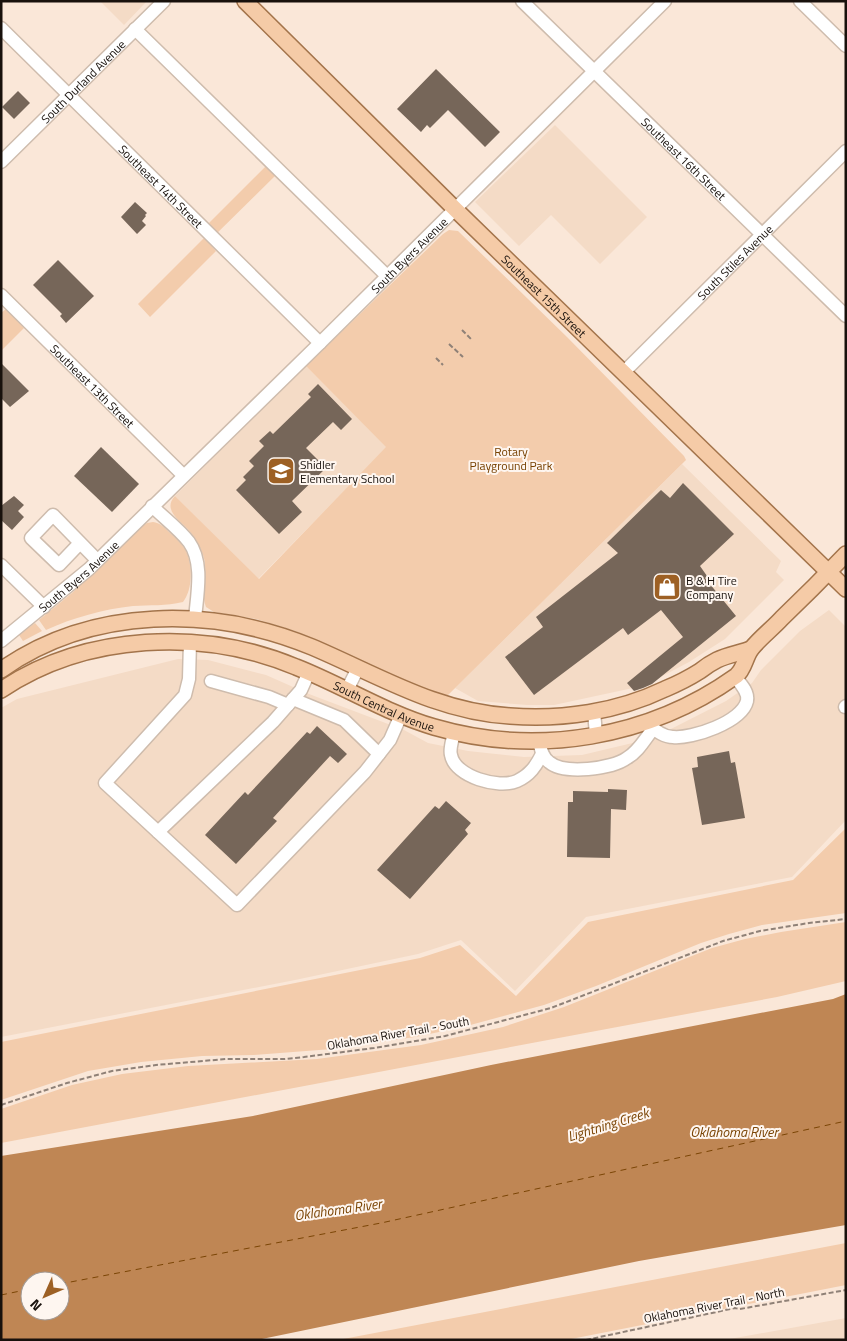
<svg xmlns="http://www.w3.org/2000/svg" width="847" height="1341" font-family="'Titillium Web',sans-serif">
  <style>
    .built { fill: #f4dbc6 }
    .green { fill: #f3ccac }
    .water { fill: #bf8654; fill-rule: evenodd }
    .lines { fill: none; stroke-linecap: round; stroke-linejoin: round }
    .ferry { stroke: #7b4505; stroke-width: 1; stroke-dasharray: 6 5; stroke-linecap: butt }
    .building { fill: #766659 }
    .minor-casing { stroke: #cebcad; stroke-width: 15 }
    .major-casing { stroke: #a3744b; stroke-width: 18 }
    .path { stroke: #8f8177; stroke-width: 2; stroke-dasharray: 5 2.5; stroke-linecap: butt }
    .minor { stroke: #fff; stroke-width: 12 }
    .major { stroke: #f5cba7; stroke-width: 15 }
    .labels { text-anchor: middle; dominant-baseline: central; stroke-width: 4; stroke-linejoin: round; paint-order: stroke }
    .street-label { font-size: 12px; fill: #18110c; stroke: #fef6f0 }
    .park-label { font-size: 12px; fill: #774100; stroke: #fef6f0 }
    .poi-label { font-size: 12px; fill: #18110c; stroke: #fef6f0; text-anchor: start }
    .water-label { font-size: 14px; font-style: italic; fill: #7b4505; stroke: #fef6f0 }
  </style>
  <rect width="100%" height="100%" fill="#fae7d8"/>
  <g class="built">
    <path d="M100,1H147L124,25Z"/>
    <path d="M555,125L647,217L600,264L551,215L519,246L475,202Z"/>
    <path d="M306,366L387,447L258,579L175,496Z"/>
    <path d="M682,464L781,561L776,572L784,580L725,639L689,662L657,679L633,688L554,705H527L478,701L455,688Z"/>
    <path d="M829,610L846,627V820L792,877L586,917L515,991L461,940L418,954L295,980L1,1037V708L17,699L178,659L208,660L266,675L309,694L404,730L428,743L468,751L524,757L582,755L641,741L667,731L726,701L752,683L761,670L800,631Z"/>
    <path d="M846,1318V1340H724Z"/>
  </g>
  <g class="green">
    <path d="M268,164L278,173L208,242L216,251L150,317L138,304L213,229L209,223Z"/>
    <path d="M449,230L458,231L567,337L684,456L686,460L446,697L396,678L333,647L295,631L256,619L214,612L206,607C199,589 211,569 201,550C199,544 195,538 191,533C183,522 161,511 175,496L259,579L386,447L306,366L443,234Z"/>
    <path d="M6,309L24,328L1,351V313Z"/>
    <path d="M153,522C160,523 164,527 169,532C175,537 181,543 185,549C193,563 193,590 183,602C166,606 150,605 133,606C104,609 72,618 46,630L39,620L72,593L140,528L147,523Z"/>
    <path d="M35,623L42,631L23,641L19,635Z"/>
    <path d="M846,828V913L762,925L729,934L701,943L596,986L544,1005L463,1027L415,1037L332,1049L254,1055L202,1056L141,1062L88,1071L1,1100V1042L420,958L460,945L516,996L588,922L793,880Z"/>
    <path d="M846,922V981L777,997L1,1143V1109L72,1085L122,1074L188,1066L317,1059L421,1045L476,1033L503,1027L564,1007L712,948L745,939L781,932Z"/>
    <path d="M846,1243V1285L566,1340H338Z"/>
  </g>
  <path class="water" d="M846,994V1225L639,1261L257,1340H1V1156L253,1116L491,1065L833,999ZM30,1281H60V1311H30Z"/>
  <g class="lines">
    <g class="ferry">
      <path d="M60,1284L381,1223L846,1121"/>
      <path d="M1,1295L30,1289"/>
    </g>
  </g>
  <g class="building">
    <path d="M436,69L500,132L485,147L448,110L430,128L427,125L421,132L397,109Z"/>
    <path d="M18,91L30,103L14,119L2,107Z"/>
    <path d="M135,202L147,213L145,215L146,216L142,221L146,225L137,234L121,217Z"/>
    <path d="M58,260L94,296L66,323L60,316L62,314L33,285Z"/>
    <path d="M1,363L29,391L10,407L1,398Z"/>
    <path d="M318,384L352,419L341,430L333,422L306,448L326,468L292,501L302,512L279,534L236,490L246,480L243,477L254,466L249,461L264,446L259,441L270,431L273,434L311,397L308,394Z"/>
    <path d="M101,447L139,484L112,512L74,476Z"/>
    <path d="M683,483L734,534L700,566L707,576L705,578L736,616L652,684L643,688L634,691L627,683L683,637L661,610L628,635L623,628L534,695L505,657L543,627L536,617L618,553L607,543L661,490L670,498Z"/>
    <path d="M14,496L24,505L18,511L24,517L12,530L1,520V506Z"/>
    <path d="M317,726L347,754L338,763L330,756L273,818L277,821L236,864L205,835L245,792L248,795L307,732L310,734Z"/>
    <path d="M729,751L731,763L735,762L745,818L702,825L692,768L698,767L697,757Z"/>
    <path d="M608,789L627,790L626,810L611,809L610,858L567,857L568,802H573V791L608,792Z"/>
    <path d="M446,801L471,823L465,830L468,834L410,899L377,870L435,806L439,809Z"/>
  </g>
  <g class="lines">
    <g class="minor-casing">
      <g id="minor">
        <path id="s1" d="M522,1L846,316"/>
        <path d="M800,1L846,46"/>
        <path id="s2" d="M1,28L320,343"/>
        <path d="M135,29L387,276"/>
        <path id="s3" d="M1,162L164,1"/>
        <path id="s4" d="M1,295L183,475"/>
        <path id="s5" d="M624,372L846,151"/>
        <path d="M152,506C164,518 179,529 189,542C204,563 197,594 195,619"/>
        <path d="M80,543L59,565L31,538L53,515L97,560"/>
        <path d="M1,565L44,607"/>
        <path id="s6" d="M1,641L89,569L320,343L665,1"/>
        <path d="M190,642L189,679L185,695L105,783L237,905L365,772L390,740L401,715"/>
        <path d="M211,681L269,697L288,705"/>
        <path d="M347,690L358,668"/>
        <path d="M293,699L344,720L379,754"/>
        <path d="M845,707L846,706"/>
        <path d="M594,711L596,735"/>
        <path d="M646,722C653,729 662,737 673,737C692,739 742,722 747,701C749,692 740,683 735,677"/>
        <path d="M454,732C453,739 449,749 451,755C455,777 499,789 517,781C530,775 536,766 542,754"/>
        <path d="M539,741C541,749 542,757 549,762C564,775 612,769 627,758C638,752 645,739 653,729"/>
        <path d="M158,832L273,722L301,690L309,672"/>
      </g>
    </g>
    <g class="major-casing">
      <g id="major">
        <path id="s7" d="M245,1L456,210L846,589"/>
        <path d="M1,670C92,606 213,606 312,647C378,675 437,712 510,716C562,720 617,712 665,689C677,684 689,678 700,671C705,667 711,663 717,660C727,655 740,653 751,649"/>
        <path id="s8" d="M1,690C86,633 203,628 296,667C342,685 386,713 434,727C537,757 649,738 736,676C745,669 745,656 752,648C761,637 773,628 782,618C804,597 825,576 846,554"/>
      </g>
    </g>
    <g class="path">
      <path d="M462,330L471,339"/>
      <path d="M449,344L463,357"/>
      <path d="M436,358L443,365"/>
      <path d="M1,1105L67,1083L112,1071L156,1065L226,1059H285L304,1057L374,1048L445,1036L551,1008L723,941L760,931L809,923L846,919"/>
      <path d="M586,1340L735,1308L740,1309L846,1290"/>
    </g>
    <use href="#minor" class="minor"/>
    <use href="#major" class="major"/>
  </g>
  <defs>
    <g id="school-square" transform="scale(1.4375)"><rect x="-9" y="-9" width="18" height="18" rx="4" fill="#9d6024" stroke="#fef6f0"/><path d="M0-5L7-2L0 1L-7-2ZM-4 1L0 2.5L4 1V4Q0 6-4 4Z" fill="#fff"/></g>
    <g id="shop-square" transform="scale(1.4375)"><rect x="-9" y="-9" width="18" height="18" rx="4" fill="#9d6024" stroke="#fef6f0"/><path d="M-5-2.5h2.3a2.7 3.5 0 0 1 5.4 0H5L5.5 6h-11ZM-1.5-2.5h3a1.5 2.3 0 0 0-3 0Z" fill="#fff"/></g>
  </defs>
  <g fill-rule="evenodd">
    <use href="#school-square" x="281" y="471"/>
    <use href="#shop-square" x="667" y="587"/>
  </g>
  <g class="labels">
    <g class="street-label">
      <text stroke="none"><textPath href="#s3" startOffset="115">South Durland Avenue</textPath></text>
      <text stroke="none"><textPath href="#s1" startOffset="226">Southeast 16th Street</textPath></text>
      <text stroke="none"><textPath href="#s2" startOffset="225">Southeast 14th Street</textPath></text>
      <text stroke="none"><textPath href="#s6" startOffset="562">South Byers Avenue</textPath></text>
      <text stroke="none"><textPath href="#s5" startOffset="156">South Stiles Avenue</textPath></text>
      <text stroke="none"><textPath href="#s7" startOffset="420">Southeast 15th Street</textPath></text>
      <text stroke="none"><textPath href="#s4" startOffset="129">Southeast 13th Street</textPath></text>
      <text stroke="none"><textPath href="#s6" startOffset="101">South Byers Avenue</textPath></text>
      <text stroke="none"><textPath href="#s8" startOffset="404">South Central Avenue</textPath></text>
      <text transform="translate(398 1033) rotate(-10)">Oklahoma River Trail - South</text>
      <text transform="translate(714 1305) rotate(-11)">Oklahoma River Trail - North</text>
    </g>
    <g class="park-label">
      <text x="511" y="451">Rotary<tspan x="511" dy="14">Playground Park</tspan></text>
    </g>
    <g class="poi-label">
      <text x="300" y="464">Shidler<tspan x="300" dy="14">Elementary School</tspan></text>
      <text x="686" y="580">B &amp; H Tire<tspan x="686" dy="14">Company</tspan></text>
    </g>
    <g class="water-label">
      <text transform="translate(608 1124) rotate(-17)">Lightning Creek</text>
      <text x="734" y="1131">Oklahoma River</text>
      <text transform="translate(338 1209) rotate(-8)">Oklahoma River</text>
    </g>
  </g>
  <rect width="847" height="1341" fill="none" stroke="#18110c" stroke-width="5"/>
  <g transform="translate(45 1296) rotate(225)"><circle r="24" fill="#fef6f0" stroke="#a29a95"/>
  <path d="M0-4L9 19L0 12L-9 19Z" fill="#9d6024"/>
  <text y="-8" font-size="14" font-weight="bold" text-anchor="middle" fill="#18110c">N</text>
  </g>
</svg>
